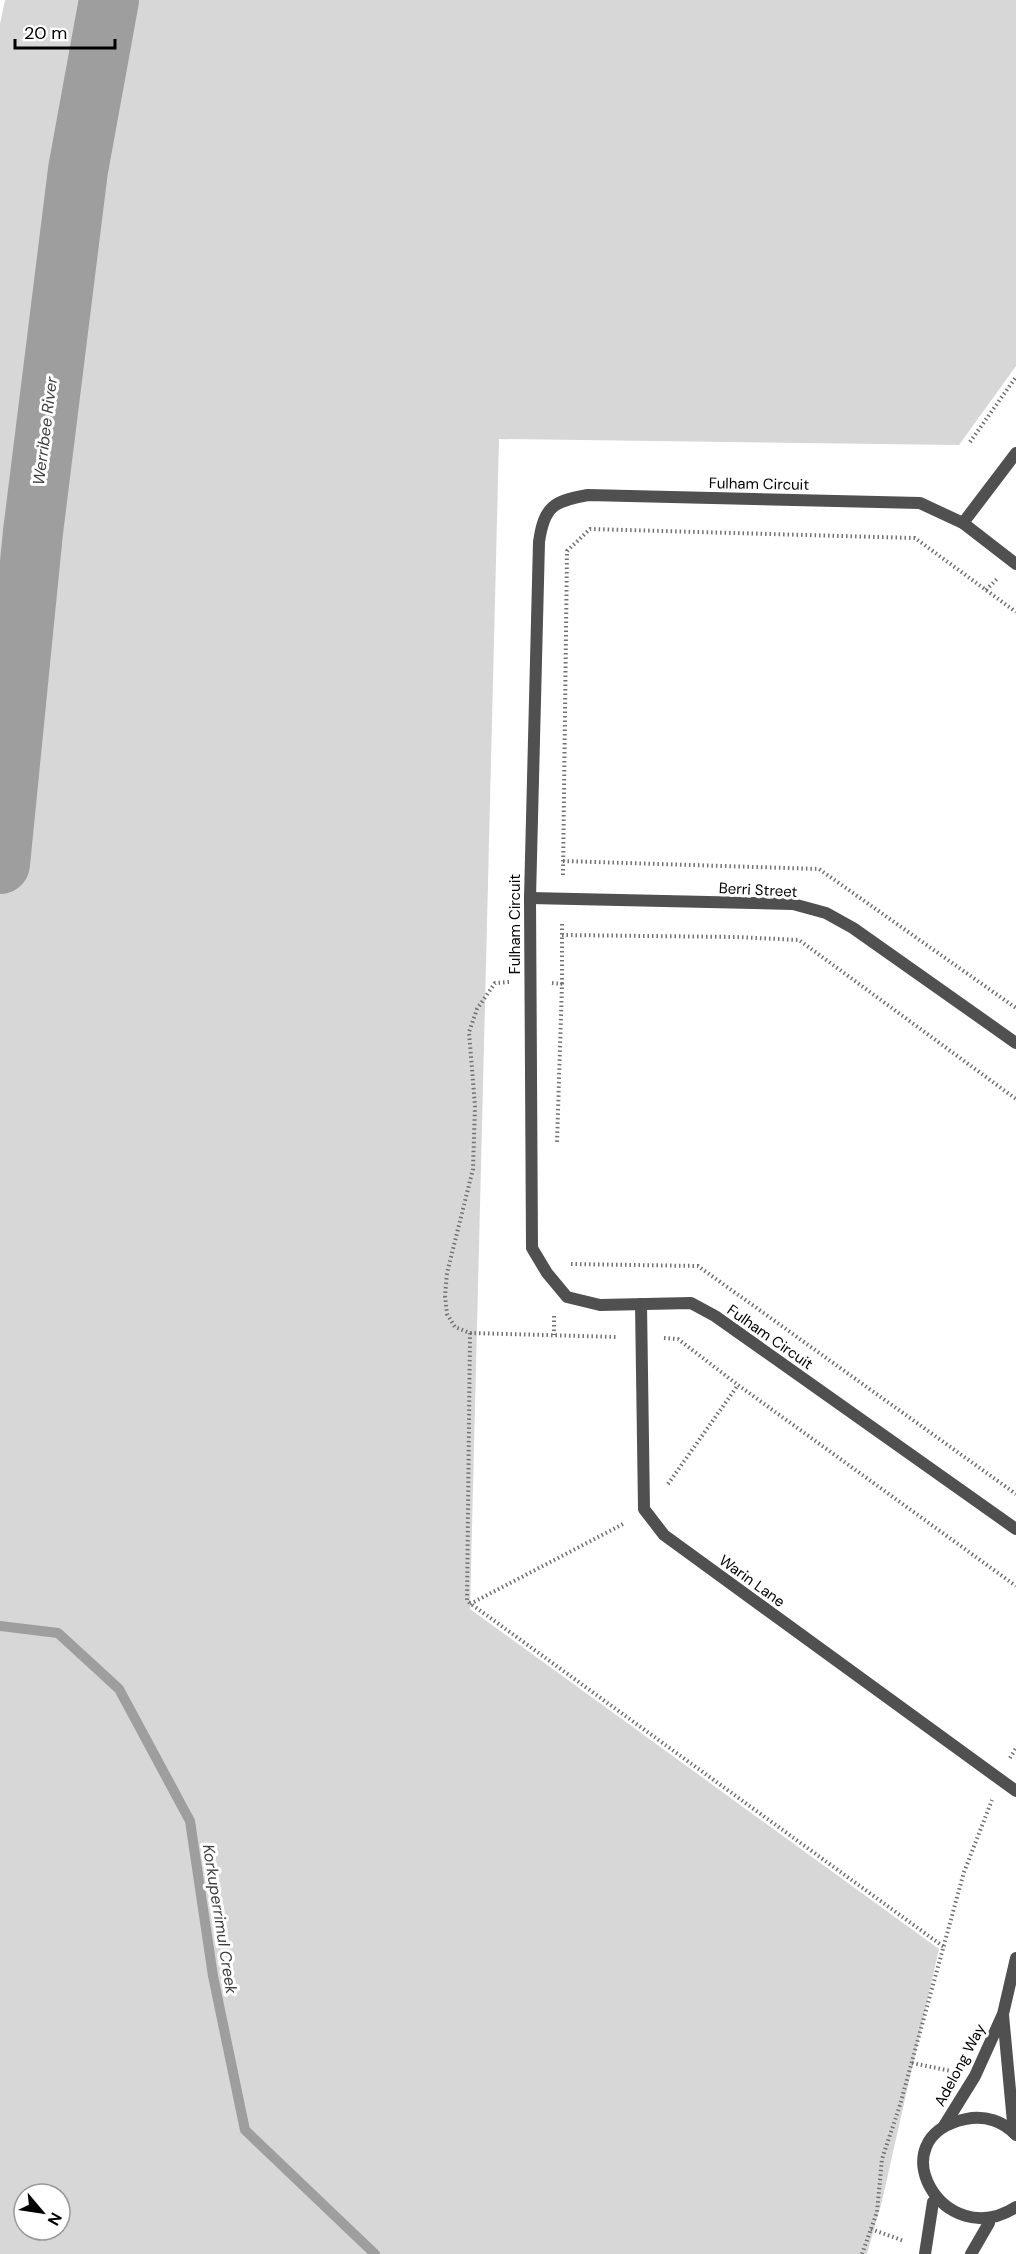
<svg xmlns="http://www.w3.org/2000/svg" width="1016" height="2254" font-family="'DM Sans',sans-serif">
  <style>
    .green { fill: #d7d7d7; fill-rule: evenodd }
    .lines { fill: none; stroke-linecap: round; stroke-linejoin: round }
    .stream { stroke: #9e9e9e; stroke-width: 10 }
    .river { stroke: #9e9e9e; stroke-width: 60 }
    .path { stroke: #727272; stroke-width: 4; stroke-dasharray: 1.5 3; stroke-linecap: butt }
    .minor { stroke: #505050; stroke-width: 12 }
    .tertiary { stroke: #505050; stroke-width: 12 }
    .labels { text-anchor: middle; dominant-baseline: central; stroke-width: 6; stroke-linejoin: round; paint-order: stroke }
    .street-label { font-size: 15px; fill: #000; stroke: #fff }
    .water-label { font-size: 16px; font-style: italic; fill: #3f3f3f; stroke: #fff }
  </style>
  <rect width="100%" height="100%" fill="#fff"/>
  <path class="green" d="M5,0H1016V366L959,445L499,439L470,1609L939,1949L882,2201L867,2254H0V24ZM24,2194H60V2230H24Z"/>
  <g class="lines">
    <path class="stream" d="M0,1626L58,1633L119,1689L190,1821L213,1976L245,2130L375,2254"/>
    <path class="river" d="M0,864L33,532L78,170L109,0"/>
    <g class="path">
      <path d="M970,442L1016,377"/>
      <path d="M986,590L998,578"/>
      <path d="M563,861L819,869L1016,1008"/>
      <path d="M563,875L567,551L590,529L915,538L1016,612"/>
      <path d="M562,935L736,937L799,940L1016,1099"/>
      <path d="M509,982L495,983L477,1009L469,1032L475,1106L473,1169L447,1273L445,1296L447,1314L455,1327L470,1333L467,1601L944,1947"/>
      <path d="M552,983L562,984L557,1143"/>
      <path d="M562,984V921"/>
      <path d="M571,1264L698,1266L1016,1494"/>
      <path d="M554,1316V1335"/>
      <path d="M470,1333L618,1337"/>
      <path d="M664,1338L678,1339L738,1385"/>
      <path d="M668,1484L738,1385L1016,1586"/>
      <path d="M470,1604L625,1523"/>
      <path d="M1010,1758L1016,1748"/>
      <path d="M912,2063L951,2071"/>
      <path d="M871,2229L904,2241"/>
      <path d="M862,2254L877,2212L882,2159L900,2105L964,1872L992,1800"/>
    </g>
    <g class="minor">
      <path d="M963,523L1016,453"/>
      <path d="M1016,564L963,523L920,503L588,495C554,501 544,506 539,542L530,898L532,1248L547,1273L567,1297L600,1305L691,1303L715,1316L1016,1529"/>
      <path d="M530,898L793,904L826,913L853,928L1016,1043"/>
      <path d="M641,1304L644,1509L664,1535L1016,1791"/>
    </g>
    <g class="tertiary">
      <path d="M1003,2015L1014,2133"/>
      <path d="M944,2126L975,2076L1003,2014L1016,1958"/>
      <path d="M1016,2135C1003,2121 985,2115 966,2119C877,2137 943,2254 1016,2207"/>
      <path d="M925,2254L933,2202"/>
      <path d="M971,2254L989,2223"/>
    </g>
  </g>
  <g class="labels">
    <g class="street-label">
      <text transform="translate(759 484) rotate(1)">Fulham Circuit</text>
      <text transform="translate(758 890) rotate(3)">Berri Street</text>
      <text transform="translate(515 924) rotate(-90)">Fulham Circuit</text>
      <text transform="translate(770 1337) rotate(35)">Fulham Circuit</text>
      <text transform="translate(752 1581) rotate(36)">Warin Lane</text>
      <text transform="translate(960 2065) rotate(-62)">Adelong Way</text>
    </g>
    <g class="water-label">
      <text transform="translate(45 431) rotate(-83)">Werribee River</text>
      <text transform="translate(220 1919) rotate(81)">Korkuperrimul Creek</text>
    </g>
  </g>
  <g transform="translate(42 2212) rotate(119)"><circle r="28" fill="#ffffff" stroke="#999999" stroke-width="1.5"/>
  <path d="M0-4.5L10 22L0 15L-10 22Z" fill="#000000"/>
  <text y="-9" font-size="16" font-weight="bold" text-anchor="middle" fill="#000000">N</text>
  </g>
  <path d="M15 39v9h100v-9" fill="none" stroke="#000000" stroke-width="3"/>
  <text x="24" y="39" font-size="18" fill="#000000" stroke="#ffffff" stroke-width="4.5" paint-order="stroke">20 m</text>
</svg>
